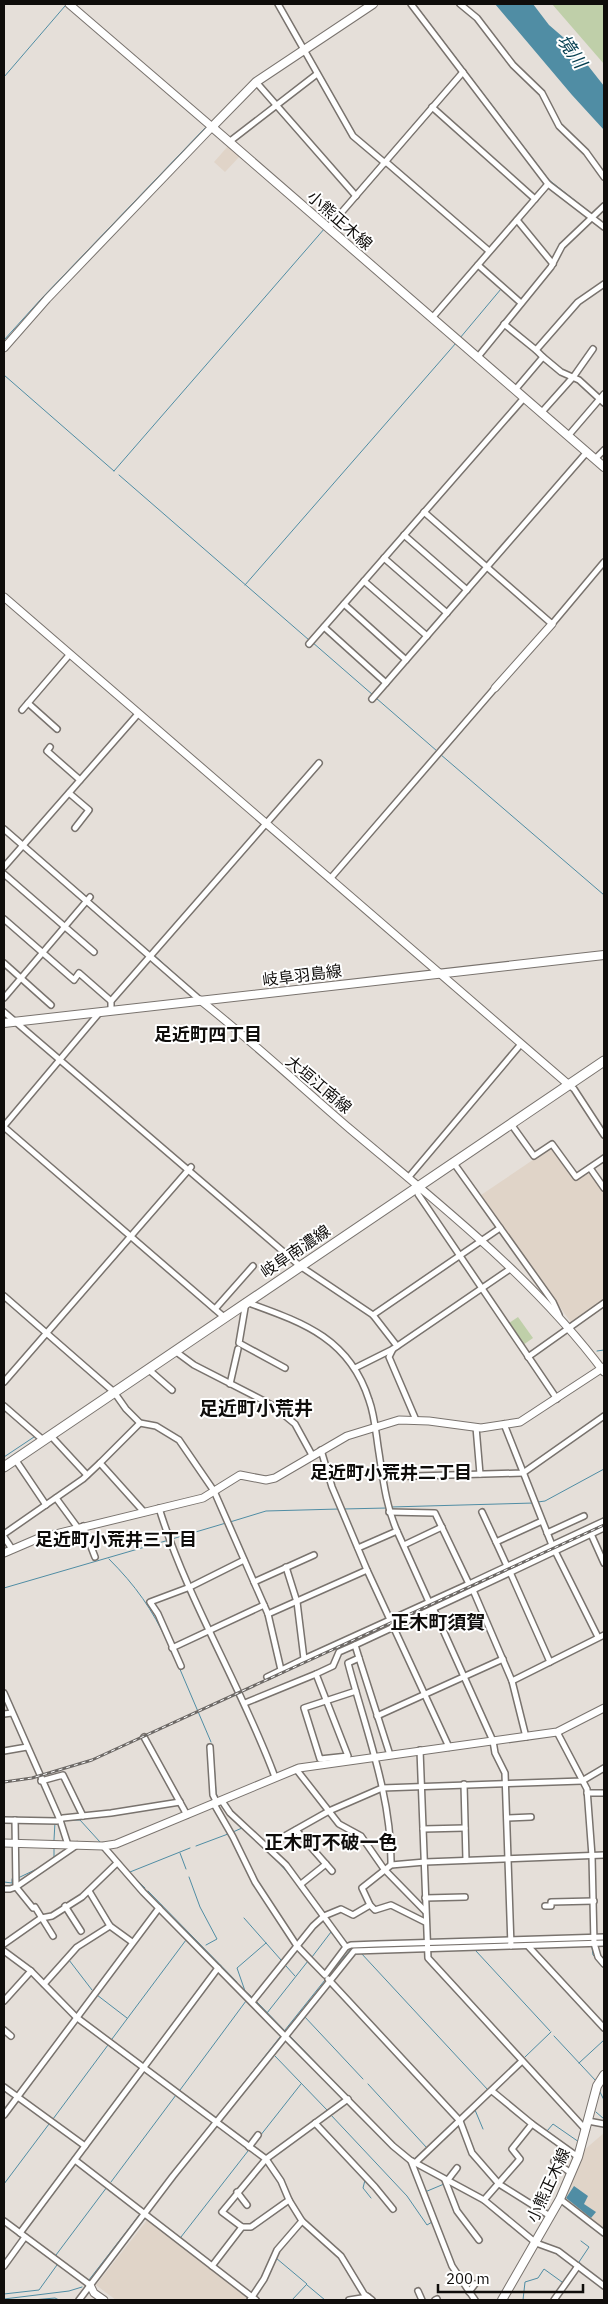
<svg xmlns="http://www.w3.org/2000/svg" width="608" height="2304" font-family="'IBM Plex Sans','Noto Sans JP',sans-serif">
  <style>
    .built { fill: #e0d4c8 }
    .green { fill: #bfcfa9 }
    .water { fill: #508da4 }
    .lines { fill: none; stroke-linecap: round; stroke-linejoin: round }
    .stream { stroke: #508da4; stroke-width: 1 }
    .minor-casing { stroke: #79736e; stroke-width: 8 }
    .tertiary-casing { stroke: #79736e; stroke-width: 9 }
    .secondary-casing { stroke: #79736e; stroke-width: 10 }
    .primary-casing { stroke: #79736e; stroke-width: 11 }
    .minor { stroke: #fff; stroke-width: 5 }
    .tertiary { stroke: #fff; stroke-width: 7 }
    .secondary { stroke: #fff; stroke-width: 8 }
    .primary { stroke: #fff; stroke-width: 9 }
    .rail-casing { stroke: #6d6966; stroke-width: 3 }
    .rail { stroke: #fff; stroke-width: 1; stroke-dasharray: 4; stroke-linecap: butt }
    .labels { text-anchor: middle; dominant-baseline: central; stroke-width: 4; stroke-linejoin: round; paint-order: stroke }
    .street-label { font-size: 16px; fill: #0f0d0b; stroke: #fff }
    .water-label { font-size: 18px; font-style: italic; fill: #033d4e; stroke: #fff }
    .neighbourhood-label { font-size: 18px; font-weight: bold; fill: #0f0d0b; stroke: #fff }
    .quarter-label { font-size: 19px; font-weight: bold; fill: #0f0d0b; stroke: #fff }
  </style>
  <rect width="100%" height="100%" fill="#e5dfd9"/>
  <g class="built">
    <path d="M229,145L241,155L225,172L214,162Z"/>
    <path d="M552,1147L576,1181L591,1172L604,1192V1300L572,1324L481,1195Z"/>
    <path d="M604,2133V2231L564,2198L583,2151Z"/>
    <path d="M148,2219L247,2298L245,2300H116L96,2285Z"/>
  </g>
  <g class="green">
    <path d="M552,4H604V64Z"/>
    <path d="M518,1317L533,1338L523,1345L509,1323Z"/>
  </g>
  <g class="water">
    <path d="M495,4H533L549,25L571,44L604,86V130L572,95Z"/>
    <path d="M574,2186L588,2196L584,2204L596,2212L591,2218L566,2198Z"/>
  </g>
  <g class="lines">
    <g class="stream">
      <path d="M415,4L549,180L592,214"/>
      <path d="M4,77L65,6"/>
      <path d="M595,216L604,223"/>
      <path d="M482,266L521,299L532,286"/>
      <path d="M460,338L501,289"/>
      <path d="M4,340L42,298L205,128"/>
      <path d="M4,375L114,471"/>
      <path d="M114,471L325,228"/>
      <path d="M119,475L309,640"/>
      <path d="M245,585L456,343"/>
      <path d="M312,642L373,695"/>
      <path d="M376,698L437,751"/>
      <path d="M440,754L604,895"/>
      <path d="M4,863L20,844"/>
      <path d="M48,864L87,897"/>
      <path d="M90,900L151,953"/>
      <path d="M154,955L195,992"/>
      <path d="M4,1008L10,1013"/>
      <path d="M30,1031L60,1057"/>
      <path d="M63,1059L123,1111"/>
      <path d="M127,1114L177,1157"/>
      <path d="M597,1351L604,1350"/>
      <path d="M4,1457L34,1437"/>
      <path d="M538,1502L545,1501L604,1469"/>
      <path d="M391,1507L534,1503"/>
      <path d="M343,1509L387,1508"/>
      <path d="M230,1522L266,1511L339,1509"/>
      <path d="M172,1539L226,1523"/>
      <path d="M109,1559C136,1586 152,1609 168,1643"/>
      <path d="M4,1588L169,1540"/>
      <path d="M179,1667L211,1742"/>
      <path d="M213,1749L216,1793L218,1798"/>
      <path d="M64,1820H80L100,1842"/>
      <path d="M233,1832L242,1828"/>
      <path d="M54,1840L55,1822"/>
      <path d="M196,1846L228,1834"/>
      <path d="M54,1849V1858"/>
      <path d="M180,1853L186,1869"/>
      <path d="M272,1855L294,1880"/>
      <path d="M126,1869L145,1888"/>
      <path d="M130,1872L190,1848"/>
      <path d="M189,1877L200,1907L217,1939L206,1945"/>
      <path d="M18,1878L41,1867"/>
      <path d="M4,1882L12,1883V1879"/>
      <path d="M148,1891L237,1982"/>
      <path d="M244,1918L281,1960"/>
      <path d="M327,1926L342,1947"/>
      <path d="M596,1940H604"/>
      <path d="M514,1943L592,1940"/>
      <path d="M430,1945L506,1943"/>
      <path d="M592,1947L593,1955L595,1957"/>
      <path d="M476,1951L550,2031"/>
      <path d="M361,1953L488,2090"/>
      <path d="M312,1957L331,1932"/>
      <path d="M69,1960L92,1990"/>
      <path d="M286,1966L295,1976"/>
      <path d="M328,1976L351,1949L421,1946"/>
      <path d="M97,1995L127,2018"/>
      <path d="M252,1997L245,1991L237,1968L266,1943"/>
      <path d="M256,2001L286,2032"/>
      <path d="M267,2013L308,1961"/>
      <path d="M304,2016L363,2079"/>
      <path d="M285,2030L325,1980"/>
      <path d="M289,2035L378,2127"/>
      <path d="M554,2036L596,2081"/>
      <path d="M112,2039L186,1940"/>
      <path d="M274,2055L327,2110"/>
      <path d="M525,2057L551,2032"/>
      <path d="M579,2063L604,2040"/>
      <path d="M146,2073L212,2122"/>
      <path d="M368,2084L427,2148L440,2136"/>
      <path d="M180,2090L246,2001"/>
      <path d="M599,2090L604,2100"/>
      <path d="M475,2110L483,2129"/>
      <path d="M596,2112L604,2119"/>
      <path d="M330,2114L407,2196L427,2225L432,2222"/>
      <path d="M216,2118L280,2037"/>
      <path d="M53,2119L108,2045L139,2068"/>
      <path d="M536,2124L547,2131L553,2124L579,2142"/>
      <path d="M316,2128L329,2141"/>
      <path d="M260,2136L301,2084"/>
      <path d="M186,2156L212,2124"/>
      <path d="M414,2159L427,2148"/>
      <path d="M365,2180L363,2188L371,2198"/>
      <path d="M111,2182L176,2095"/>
      <path d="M4,2184L49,2124"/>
      <path d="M425,2192L444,2184"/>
      <path d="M145,2208L160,2189"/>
      <path d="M181,2237L248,2151"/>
      <path d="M27,2242L84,2284"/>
      <path d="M56,2255L107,2187"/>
      <path d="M276,2258L307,2284L292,2300"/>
      <path d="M579,2262L589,2247L581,2241"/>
      <path d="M89,2280L140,2214"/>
      <path d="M307,2285L325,2300"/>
      <path d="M4,2294L39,2290L57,2265"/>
      <path d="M4,2299L69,2291L82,2287"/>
      <path d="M32,2300L55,2298L59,2300"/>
      <path d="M341,2300L348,2299"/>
      <path d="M523,2300L525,2282L538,2278L544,2269L562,2282"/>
    </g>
    <g class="minor-casing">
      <g id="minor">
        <path d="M278,4L353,136L385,163"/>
        <path d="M411,4L548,184L604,227"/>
        <path d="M460,4L477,18L513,65L542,93L559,126L586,152L604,177"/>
        <path d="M256,82L356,196"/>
        <path d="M432,107L535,199"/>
        <path d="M229,142L317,74"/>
        <path d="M386,162L489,251"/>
        <path d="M517,220L553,264"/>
        <path d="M328,228L463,72"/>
        <path d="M478,265L521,303"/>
        <path d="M432,318L548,184"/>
        <path d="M504,324L536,350"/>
        <path d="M543,357L561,372L579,380L604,403"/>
        <path d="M477,358L551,267L562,246L604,206"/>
        <path d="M515,390L543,357L536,350L578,302L604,284"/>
        <path d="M541,413L574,376L593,349"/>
        <path d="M568,436L604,394"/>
        <path d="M595,459L604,450"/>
        <path d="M424,512L552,624L604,562"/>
        <path d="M404,535L467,590"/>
        <path d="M384,558L447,613"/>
        <path d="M364,581L427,636"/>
        <path d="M344,604L406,660"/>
        <path d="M324,627L386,683"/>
        <path d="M309,644L524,398"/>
        <path d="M372,699L587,452"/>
        <path d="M28,703L57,729"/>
        <path d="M22,710L70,654"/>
        <path d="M50,747L47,751L80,780"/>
        <path d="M69,793L89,810L75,828"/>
        <path d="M4,829L200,1000"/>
        <path d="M4,867L138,714"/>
        <path d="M4,874L94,952"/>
        <path d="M330,879L495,688"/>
        <path d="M4,919L74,980L79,973L111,1001"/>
        <path d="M4,963L51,1005"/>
        <path d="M4,998L90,897"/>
        <path d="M111,1011V1001L319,763"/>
        <path d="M4,1012L300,1266L373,1315L397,1346"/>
        <path d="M569,1085L574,1089L604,1135"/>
        <path d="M511,1124L534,1156L552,1144L576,1177L604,1158"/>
        <path d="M4,1126L100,1012"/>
        <path d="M4,1127L224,1317"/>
        <path d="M453,1162L553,1302L559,1315"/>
        <path d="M590,1168L604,1188"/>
        <path d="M408,1178L521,1044"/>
        <path d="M419,1188L418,1194L557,1399"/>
        <path d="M4,1296L114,1392L126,1409L140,1423L156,1426L179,1440L214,1491L268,1614L367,1570"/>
        <path d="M215,1309L253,1266"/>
        <path d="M373,1315L500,1228"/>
        <path d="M393,1349L389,1357L416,1420"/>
        <path d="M175,1351L194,1365L272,1405L295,1424L312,1455"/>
        <path d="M528,1357L604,1303"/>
        <path d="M285,1368L239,1343L246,1302C301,1322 349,1337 369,1400C375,1416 376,1435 379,1453C383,1479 386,1506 397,1531"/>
        <path d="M355,1368L393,1349L510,1269"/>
        <path d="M148,1369L172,1390"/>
        <path d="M4,1382L191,1167"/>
        <path d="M230,1384L238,1349"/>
        <path d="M4,1406L43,1440"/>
        <path d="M140,1423L100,1463L144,1512"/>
        <path d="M504,1424L552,1545L598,1637"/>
        <path d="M476,1427L480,1474"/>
        <path d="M50,1435L87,1475"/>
        <path d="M321,1450L332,1487L367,1570L449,1747"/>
        <path d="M15,1459L46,1505"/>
        <path d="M382,1477L523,1473L604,1416"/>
        <path d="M56,1498L78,1528"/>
        <path d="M159,1508C188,1602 241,1685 275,1777"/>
        <path d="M389,1512L435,1513L469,1584L604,1521"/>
        <path d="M482,1512L496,1542"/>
        <path d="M83,1526L95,1557"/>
        <path d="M547,1533L584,1516"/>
        <path d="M4,1534L83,1479L100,1463"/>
        <path d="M591,1534L604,1563"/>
        <path d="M4,1537L12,1549"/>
        <path d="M404,1545L442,1527"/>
        <path d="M358,1548L397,1531L429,1602"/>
        <path d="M507,1566L496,1542L542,1521"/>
        <path d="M286,1567L297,1602L304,1659L469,1584"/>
        <path d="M510,1572L550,1662"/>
        <path d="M254,1582L314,1555"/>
        <path d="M473,1590L604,1528"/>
        <path d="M268,1614L281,1670"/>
        <path d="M355,1645L473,1590L512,1681L526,1737"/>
        <path d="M172,1648L264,1605"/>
        <path d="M359,1658L390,1755"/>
        <path d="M181,1666L158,1614L150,1602L190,1587L244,1560"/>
        <path d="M267,1677L304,1659"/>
        <path d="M512,1681L604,1635"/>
        <path d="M356,1691L304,1708L320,1759L348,1756L316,1674L333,1666L339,1652L355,1645L359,1658L348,1663C365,1728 392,1796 391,1865"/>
        <path d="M4,1693L60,1820L68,1845"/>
        <path d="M245,1703L316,1674"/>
        <path d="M4,1714L12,1713"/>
        <path d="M377,1716L503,1659"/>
        <path d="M557,1732L587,1789L592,1856L594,1943L598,1957L604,1964"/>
        <path d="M144,1737L187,1815"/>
        <path d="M210,1747L213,1795L217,1803"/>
        <path d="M420,1750L428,1958L586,2130"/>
        <path d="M4,1751L27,1747"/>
        <path d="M296,1769L339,1824L361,1836L384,1869L425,1911"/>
        <path d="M41,1781L63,1775L83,1816"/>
        <path d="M464,1784L466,1860"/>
        <path d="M587,1793H604"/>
        <path d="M214,1804L233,1837L255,1882L297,1946L325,1975L346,1947L286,1865L230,1813L222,1801"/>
        <path d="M507,1818L531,1817"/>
        <path d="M4,1820L57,1821L63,1818L111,1813L180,1802"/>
        <path d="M15,1820L16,1887L33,1908L35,1907L53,1936"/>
        <path d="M423,1829L465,1828"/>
        <path d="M296,1830L332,1871"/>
        <path d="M103,1846L143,1892L393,2146L410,2160L484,2200L536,2243L558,2251L604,2286"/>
        <path d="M267,1846L329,1811L382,1788L582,1781L604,1768"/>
        <path d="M301,1884L326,1864"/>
        <path d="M4,1889H10L16,1887L77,1845"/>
        <path d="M89,1891L110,1926L132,1942"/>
        <path d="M425,1898L465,1897"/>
        <path d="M65,1906L81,1931"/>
        <path d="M545,1906H551V1902L594,1901"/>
        <path d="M425,1922L391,1905L375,1910L370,1905L362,1888L391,1865L425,1862L604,1855"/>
        <path d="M4,1944L41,1918L52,1916L82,1897L116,1864"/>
        <path d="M511,1946L604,1943"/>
        <path d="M528,1946L604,2028"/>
        <path d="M346,1947L351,1945L377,1944L604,1937"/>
        <path d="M4,1951L31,1971L76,2017L266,2159L281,2181L289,2200L302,2221L341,2256L364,2294L372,2300"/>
        <path d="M328,1979L460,2121L472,2153L499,2184L550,2216"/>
        <path d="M44,1984L77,1947L110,1926"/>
        <path d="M4,2001L31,1971"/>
        <path d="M252,2002L313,1926L324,1916L341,1909L353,1915L370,1905"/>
        <path d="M4,2030L11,2036"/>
        <path d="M4,2087L85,2146"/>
        <path d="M4,2115L159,1908"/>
        <path d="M588,2121L604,2124"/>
        <path d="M315,2123L375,2187L393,2209"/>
        <path d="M532,2124L578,2157"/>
        <path d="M249,2147L258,2135"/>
        <path d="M75,2160L256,2300"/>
        <path d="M411,2161L452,2266L475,2300"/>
        <path d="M554,2161L571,2173"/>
        <path d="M415,2163L522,2061"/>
        <path d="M445,2180L457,2211L479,2240"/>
        <path d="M447,2181L457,2168"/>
        <path d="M237,2192L247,2205"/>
        <path d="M560,2199L604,2233"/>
        <path d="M484,2200L520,2159L512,2149L532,2124L492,2091"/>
        <path d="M4,2221L90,2285"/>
        <path d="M242,2227L222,2212L266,2159L348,2099"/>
        <path d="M20,2233L218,1968"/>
        <path d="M4,2266L25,2237"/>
        <path d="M212,2266L242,2227H251L289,2200"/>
        <path d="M418,2291L422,2300"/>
        <path d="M469,2292L475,2284"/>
        <path d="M79,2300L173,2176L354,1951L511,1946L505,1773L495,1753L493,1741L434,1610"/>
        <path d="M250,2300L264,2279L277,2250L302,2221"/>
        <path d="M349,2300L368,2297"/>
        <path d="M435,2300L437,2299"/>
        <path d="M554,2300L578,2266"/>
      </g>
    </g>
    <g class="tertiary-casing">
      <g id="tertiary">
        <path d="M4,348L47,299L212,127L69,4"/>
        <path d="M4,597L569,1085"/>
        <path d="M495,688L552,624"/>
        <path d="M200,1000C252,1041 300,1086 350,1129C439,1204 534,1278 604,1372"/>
        <path d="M4,1553L39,1538L203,1498L240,1475L266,1480L275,1478L347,1436L399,1420L429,1421L481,1428L520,1422L604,1367"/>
        <path d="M4,1843L103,1846L116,1844L299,1768L557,1732L604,1708"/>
        <path d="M90,2285L94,2293L104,2300"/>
      </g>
    </g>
    <g class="secondary-casing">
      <g id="secondary">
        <path d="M373,4L256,82L212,127L604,467"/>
        <path d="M4,1023L604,955"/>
        <path d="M502,2300L560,2199L578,2157L597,2086L604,2075"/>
      </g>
    </g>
    <g class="primary-casing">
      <path id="primary" d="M4,1467L604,1061"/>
    </g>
    <use href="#minor" class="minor"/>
    <use href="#tertiary" class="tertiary"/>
    <use href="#secondary" class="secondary"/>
    <use href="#primary" class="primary"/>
    <g class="rail-casing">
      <path id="rail" d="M4,1782L32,1778L92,1760L604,1525"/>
    </g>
    <use href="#rail" class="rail"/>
  </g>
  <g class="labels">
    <g class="street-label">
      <text transform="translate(340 220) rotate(41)">小熊正木線</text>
      <text transform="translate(302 975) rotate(-7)">岐阜羽島線</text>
      <text transform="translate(319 1084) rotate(40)">大垣江南線</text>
      <text transform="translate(295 1251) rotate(-34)">岐阜南濃線</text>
      <text transform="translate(548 2185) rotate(-65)">小熊正木線</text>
    </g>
    <g class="water-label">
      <text transform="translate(572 51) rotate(55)">境川</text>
    </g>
    <g class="neighbourhood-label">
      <text x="208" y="1034">足近町四丁目</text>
      <text x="391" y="1472">足近町小荒井二丁目</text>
      <text x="116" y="1539">足近町小荒井三丁目</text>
    </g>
    <g class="quarter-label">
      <text x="256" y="1408">足近町小荒井</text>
      <text x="438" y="1622">正木町須賀</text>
      <text x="331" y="1842">正木町不破一色</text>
    </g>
  </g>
  <rect width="608" height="2304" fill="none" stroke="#0f0d0b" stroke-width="10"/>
  <path d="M438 2284v8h145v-8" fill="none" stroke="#0f0d0b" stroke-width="2.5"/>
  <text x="446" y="2284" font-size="15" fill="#0f0d0b" stroke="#ffffff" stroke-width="4" paint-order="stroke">200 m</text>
</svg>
